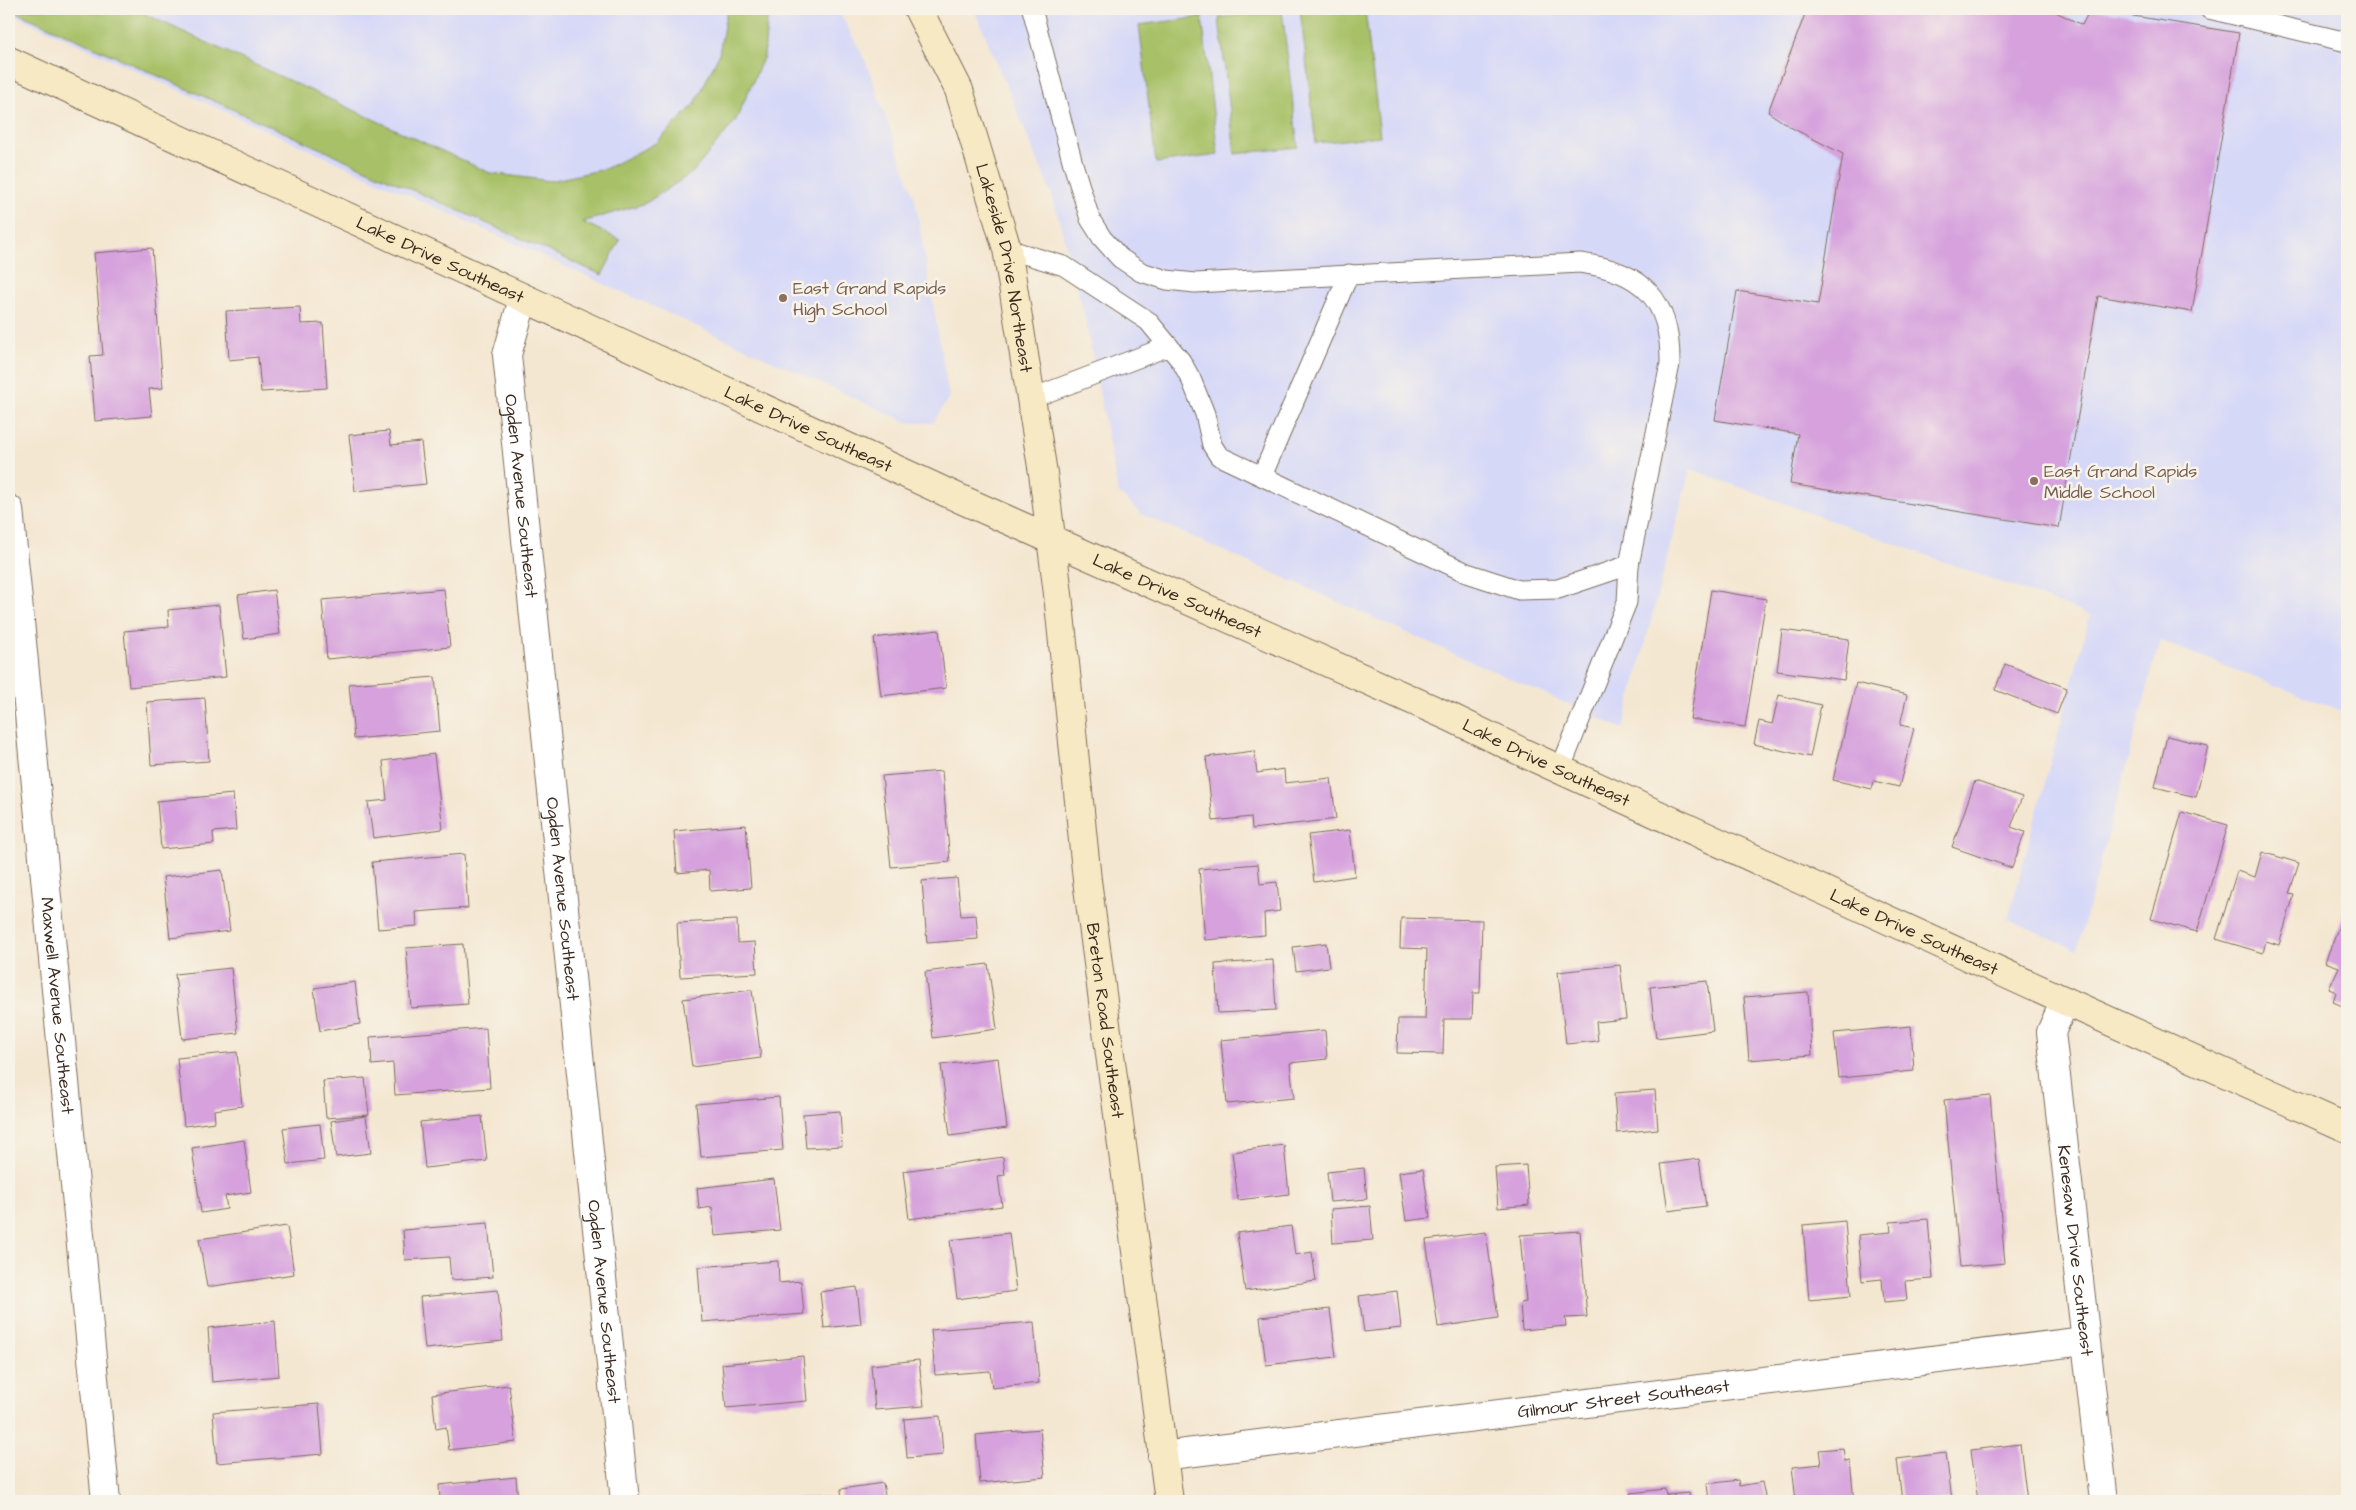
<svg xmlns="http://www.w3.org/2000/svg" width="2356" height="1510" font-family="'Architects Daughter',sans-serif">
  <style>
    .built { fill: #d6d8f8 }
    .pitch { fill: #a8c167; stroke: #727642 }
    .building { fill: #d6a1dd }
    .lines { fill: none; stroke-linecap: round; stroke-linejoin: round }
    .lane-casing { stroke: #7c6c5d; stroke-width: 21 }
    .street-casing { stroke: #7c6c5d; stroke-width: 30 }
    .secondary-casing { stroke: #7c6c5d; stroke-width: 30 }
    .lane { stroke: #fff; stroke-width: 19 }
    .street { stroke: #fff; stroke-width: 28 }
    .secondary { stroke: #f7e9c3; stroke-width: 28 }
    .education-dot { fill: #8d6e63; stroke: #f7f3e8; stroke-width: 2 }
    .labels { text-anchor: middle; dominant-baseline: central; stroke-width: 5; stroke-linejoin: round; paint-order: stroke }
    .street-label { font-size: 18px; fill: #3b2a1e; stroke: #f7f3e8 }
    .education-label { font-size: 18px; fill: #785e54; stroke: #f7f3e8; text-anchor: start }
  </style>
  <rect width="100%" height="100%" fill="#f7f3e8"/>
  <filter id="ink" filterUnits="userSpaceOnUse"><feTurbulence type="fractalNoise" baseFrequency=".02" numOctaves="2"/><feDisplacementMap in="SourceGraphic" scale="10" xChannelSelector="R" yChannelSelector="G"/><feConvolveMatrix kernelMatrix="1 2 1 2 8 2 1 2 1" color-interpolation-filters="sRGB"/></filter>
  <filter id="wash" filterUnits="userSpaceOnUse"><feTurbulence type="fractalNoise" baseFrequency=".0096" numOctaves="4" result="noise"/><feDisplacementMap in="SourceGraphic" scale="20" xChannelSelector="R" yChannelSelector="G"/><feGaussianBlur stdDeviation="1.12" result="paint"/><feColorMatrix in="noise" values="0 0 0 0 0 0 0 0 0 0 0 0 0 0 0 0 0 1.4 0 .05"/><feComposite in="paint" operator="in"/></filter>
  <g filter="url(#wash)">
    <rect width="100%" height="100%" fill="#f4e7d1"/>
    <g class="built">
      <path d="M9,9H838L866,62L915,199L949,397L933,423H909L9,13Z"/>
      <path d="M974,9H2347V713L2160,641L2077,950L2008,919L2090,615L1690,469L1623,729L1141,514L1118,492L1086,321L1053,197Z"/>
    </g>
    <g class="pitch">
      <path d="M9,9H134L490,173L550,181L605,169L656,143L695,104L719,54L727,9H768L764,56L736,120L693,172L646,203L583,222L620,240L602,275Z"/>
      <path d="M1300,9H1365L1380,136L1316,143Z"/>
      <path d="M1282,10L1298,147L1235,154L1219,18Z"/>
      <path d="M1202,17L1218,155L1156,163L1139,25Z"/>
    </g>
    <g id="blocks">
      <g class="building">
        <path d="M1807,9H2050L2082,25L2090,9L2239,33L2192,312L2098,296L2059,528L1790,484L1798,434L1715,420L1737,291L1818,304L1843,154L1792,128L1768,112Z"/>
        <path d="M152,248L163,388L149,389L152,416L95,421L90,356L103,355L94,253Z"/>
        <path d="M300,307L301,324L323,323L327,388L261,392L258,357L229,360L226,311Z"/>
        <path d="M389,431L391,445L421,442L426,484L355,491L349,435Z"/>
        <path d="M444,589L450,647L327,659L322,600Z"/>
        <path d="M274,590L280,634L244,639L238,595Z"/>
        <path d="M1711,590L1766,599L1745,727L1690,719Z"/>
        <path d="M219,605L226,677L129,687L124,631L169,627L168,610Z"/>
        <path d="M939,630L946,688L881,696L874,638Z"/>
        <path d="M1782,630L1849,639L1844,680L1777,671Z"/>
        <path d="M2005,664L2067,688L2057,714L1995,690Z"/>
        <path d="M435,677L440,731L354,739L349,684Z"/>
        <path d="M1856,683L1907,695L1900,725L1914,728L1899,787L1874,781L1872,789L1833,780Z"/>
        <path d="M1779,695L1821,705L1810,757L1754,744L1759,721L1772,724Z"/>
        <path d="M205,698L209,761L151,765L147,702Z"/>
        <path d="M2167,736L2208,746L2196,797L2155,787Z"/>
        <path d="M1254,751L1257,773L1284,769L1285,783L1331,778L1336,819L1252,829L1251,817L1213,821L1206,757Z"/>
        <path d="M434,754L443,829L373,838L368,802L387,800L383,761Z"/>
        <path d="M942,771L950,862L891,867L882,776Z"/>
        <path d="M1975,781L2022,797L2011,827L2025,832L2012,868L1952,847Z"/>
        <path d="M233,794L236,830L213,832L214,844L161,849L157,801Z"/>
        <path d="M2182,812L2228,825L2197,932L2151,919Z"/>
        <path d="M746,825L751,888L710,891L709,870L677,873L674,831Z"/>
        <path d="M1350,830L1355,876L1314,882L1308,835Z"/>
        <path d="M2262,852L2299,863L2289,894L2294,895L2279,945L2266,941L2263,953L2216,939L2237,871L2255,877Z"/>
        <path d="M464,854L468,908L416,912L417,926L378,929L372,862Z"/>
        <path d="M1258,864L1260,884L1277,882L1280,911L1264,913L1265,935L1205,940L1199,869Z"/>
        <path d="M222,870L230,931L170,938L163,877Z"/>
        <path d="M957,878L961,916L976,915L978,939L927,943L922,881Z"/>
        <path d="M2347,905V1008L2333,1002L2336,992L2329,989L2339,967L2325,962Z"/>
        <path d="M1401,918L1482,920L1480,993H1473L1472,1019H1444L1443,1054L1397,1053L1398,1019H1425L1427,949L1400,948Z"/>
        <path d="M737,920L738,943L755,942L757,973L680,977L677,923Z"/>
        <path d="M1326,943L1329,967L1296,971L1293,947Z"/>
        <path d="M463,944L468,1004L411,1008L406,948Z"/>
        <path d="M1273,960L1276,1010L1218,1013L1215,964Z"/>
        <path d="M988,964L997,1029L933,1038L925,972Z"/>
        <path d="M1620,965L1626,1019L1596,1022L1598,1041L1566,1044L1558,972Z"/>
        <path d="M231,968L238,1033L182,1039L175,974Z"/>
        <path d="M1707,981L1713,1031L1656,1038L1650,987Z"/>
        <path d="M355,982L360,1024L320,1031L314,988Z"/>
        <path d="M752,990L761,1058L692,1067L683,999Z"/>
        <path d="M1808,992L1812,1055L1749,1060L1744,997Z"/>
        <path d="M1911,1026L1914,1071L1839,1078L1834,1033Z"/>
        <path d="M486,1028L490,1088L395,1095L393,1063L372,1065L370,1037Z"/>
        <path d="M1325,1030L1327,1059L1290,1063L1294,1098L1227,1104L1221,1040Z"/>
        <path d="M237,1052L242,1106L214,1110L215,1122L184,1126L177,1058Z"/>
        <path d="M998,1058L1007,1128L950,1136L941,1065Z"/>
        <path d="M365,1078L369,1115L326,1118L323,1081Z"/>
        <path d="M1655,1090L1658,1129L1617,1133L1614,1093Z"/>
        <path d="M1990,1095L2005,1263L1960,1267L1944,1100Z"/>
        <path d="M779,1097L783,1150L701,1157L696,1104Z"/>
        <path d="M840,1111L842,1146L806,1148L803,1114Z"/>
        <path d="M366,1116L371,1153L336,1157L331,1121Z"/>
        <path d="M482,1116L487,1161L425,1168L420,1122Z"/>
        <path d="M320,1124L324,1160L288,1164L283,1128Z"/>
        <path d="M244,1140L251,1192L225,1196L227,1209L201,1213L192,1148Z"/>
        <path d="M1284,1145L1289,1194L1238,1200L1232,1152Z"/>
        <path d="M1003,1157L1005,1175L998,1176L1002,1206L909,1219L903,1171Z"/>
        <path d="M1699,1159L1706,1206L1668,1211L1661,1164Z"/>
        <path d="M1526,1165L1529,1205L1498,1208L1495,1167Z"/>
        <path d="M1364,1168L1367,1199L1330,1202L1327,1172Z"/>
        <path d="M1423,1169L1430,1218L1406,1221L1399,1172Z"/>
        <path d="M774,1179L780,1230L715,1236L712,1207L699,1209L697,1188Z"/>
        <path d="M1370,1206L1373,1240L1333,1243L1331,1209Z"/>
        <path d="M1928,1219L1933,1279L1905,1281L1907,1300L1884,1302L1882,1279L1862,1281L1858,1235L1891,1232L1890,1222Z"/>
        <path d="M1845,1221L1851,1296L1809,1300L1803,1225Z"/>
        <path d="M488,1223L493,1277L451,1280L449,1257L405,1260L403,1230Z"/>
        <path d="M287,1226L294,1274L207,1287L199,1239Z"/>
        <path d="M1291,1226L1295,1255L1312,1252L1316,1281L1245,1291L1237,1233Z"/>
        <path d="M1580,1231L1587,1317L1565,1318L1566,1326L1522,1330L1520,1303L1526,1302L1520,1235Z"/>
        <path d="M1486,1232L1498,1318L1438,1327L1426,1240Z"/>
        <path d="M1009,1233L1016,1291L957,1299L950,1240Z"/>
        <path d="M778,1261L779,1283L801,1281L804,1314L702,1322L698,1267Z"/>
        <path d="M857,1287L861,1324L824,1328L820,1292Z"/>
        <path d="M498,1290L503,1341L425,1349L420,1297Z"/>
        <path d="M1397,1291L1401,1328L1364,1332L1359,1296Z"/>
        <path d="M1330,1309L1336,1357L1266,1365L1260,1317Z"/>
        <path d="M275,1321L279,1376L212,1382L208,1328Z"/>
        <path d="M1034,1322L1039,1383L992,1388L990,1371L935,1375L931,1330Z"/>
        <path d="M803,1356L807,1401L726,1408L722,1364Z"/>
        <path d="M919,1360L924,1406L875,1410L871,1365Z"/>
        <path d="M509,1385L516,1442L449,1450L446,1427L436,1429L432,1394Z"/>
        <path d="M319,1404L323,1454L217,1463L213,1412Z"/>
        <path d="M940,1416L943,1455L907,1458L904,1419Z"/>
        <path d="M1040,1429L1045,1477L980,1483L976,1435Z"/>
        <path d="M2020,1444L2027,1501H1978L1971,1450Z"/>
        <path d="M1843,1448L1845,1461L1850,1460L1854,1501H1796L1792,1467L1821,1464L1819,1450Z"/>
        <path d="M1946,1453L1952,1500L1902,1501L1897,1459Z"/>
        <path d="M516,1477L518,1501H440L439,1485Z"/>
        <path d="M1738,1480L1739,1486L1762,1482L1766,1501H1709L1707,1484Z"/>
        <path d="M883,1483L886,1501H842L841,1489Z"/>
        <path d="M1665,1489L1666,1495L1689,1493L1690,1501H1631L1630,1493Z"/>
        <path d="M829,1497V1501H799V1498Z"/>
      </g>
    </g>
  </g>
  <g filter="url(#ink)">
    <use href="#blocks" fill-opacity="0" stroke="#7c6c5d" stroke-width="1"/>
    <g class="lines">
      <g class="lane-casing">
        <g id="lane">
          <path d="M1032,9L1073,164L1090,219L1102,238L1120,258L1141,272L1167,280L1195,283L1580,263C1643,271 1671,300 1670,364L1629,565L1627,602L1560,770"/>
          <path d="M2209,9L2347,42"/>
          <path d="M1007,249L1064,266L1148,321L1181,361L1191,379L1205,414L1212,445L1219,456L1467,573L1519,590L1558,589L1629,565"/>
          <path d="M1030,399L1169,346"/>
          <path d="M1262,476L1349,274"/>
        </g>
      </g>
      <g class="street-casing">
        <g id="street">
          <path id="s1" d="M523,299L507,355L625,1501"/>
          <path id="s2" d="M9,509L106,1501"/>
          <path id="s3" d="M2065,1001L2051,1032L2104,1501"/>
          <path id="s4" d="M1162,1456L2084,1341"/>
        </g>
      </g>
      <g class="secondary-casing">
        <g id="secondary">
          <path id="s5" d="M918,9L959,90L1007,249L1043,473L1058,594L1087,880L1169,1501"/>
          <path id="s6" d="M9,61L965,501L1450,717L1526,754L2065,1001L2347,1128"/>
        </g>
      </g>
      <use href="#lane" class="lane"/>
      <use href="#street" class="street"/>
      <use href="#secondary" class="secondary"/>
    </g>
  </g>
  <g class="education-dot">
    <circle cx="783" cy="298" r="5"/>
    <circle cx="2034" cy="481" r="5"/>
  </g>
  <g class="labels">
    <g class="street-label">
      <text stroke="none"><textPath href="#s6" startOffset="475">Lake Drive Southeast</textPath></text>
      <text stroke="none"><textPath href="#s5" startOffset="275">Lakeside Drive Northeast</textPath></text>
      <text stroke="none"><textPath href="#s6" startOffset="880">Lake Drive Southeast</textPath></text>
      <text stroke="none"><textPath href="#s1" startOffset="200">Ogden Avenue Southeast</textPath></text>
      <text stroke="none"><textPath href="#s6" startOffset="1285">Lake Drive Southeast</textPath></text>
      <text stroke="none"><textPath href="#s6" startOffset="1690">Lake Drive Southeast</textPath></text>
      <text stroke="none"><textPath href="#s1" startOffset="605">Ogden Avenue Southeast</textPath></text>
      <text stroke="none"><textPath href="#s6" startOffset="2095">Lake Drive Southeast</textPath></text>
      <text stroke="none"><textPath href="#s2" startOffset="499">Maxwell Avenue Southeast</textPath></text>
      <text stroke="none"><textPath href="#s5" startOffset="1035">Breton Road Southeast</textPath></text>
      <text stroke="none"><textPath href="#s3" startOffset="254">Kenesaw Drive Southeast</textPath></text>
      <text stroke="none"><textPath href="#s1" startOffset="1010">Ogden Avenue Southeast</textPath></text>
      <text stroke="none"><textPath href="#s4" startOffset="465">Gilmour Street Southeast</textPath></text>
    </g>
    <g class="education-label">
      <text x="793" y="288">East Grand Rapids<tspan x="793" dy="21">High School</tspan></text>
      <text x="2044" y="471">East Grand Rapids<tspan x="2044" dy="21">Middle School</tspan></text>
    </g>
  </g>
  <rect width="2356" height="1510" fill="none" stroke="#f7f3e8" stroke-width="30"/>
</svg>
